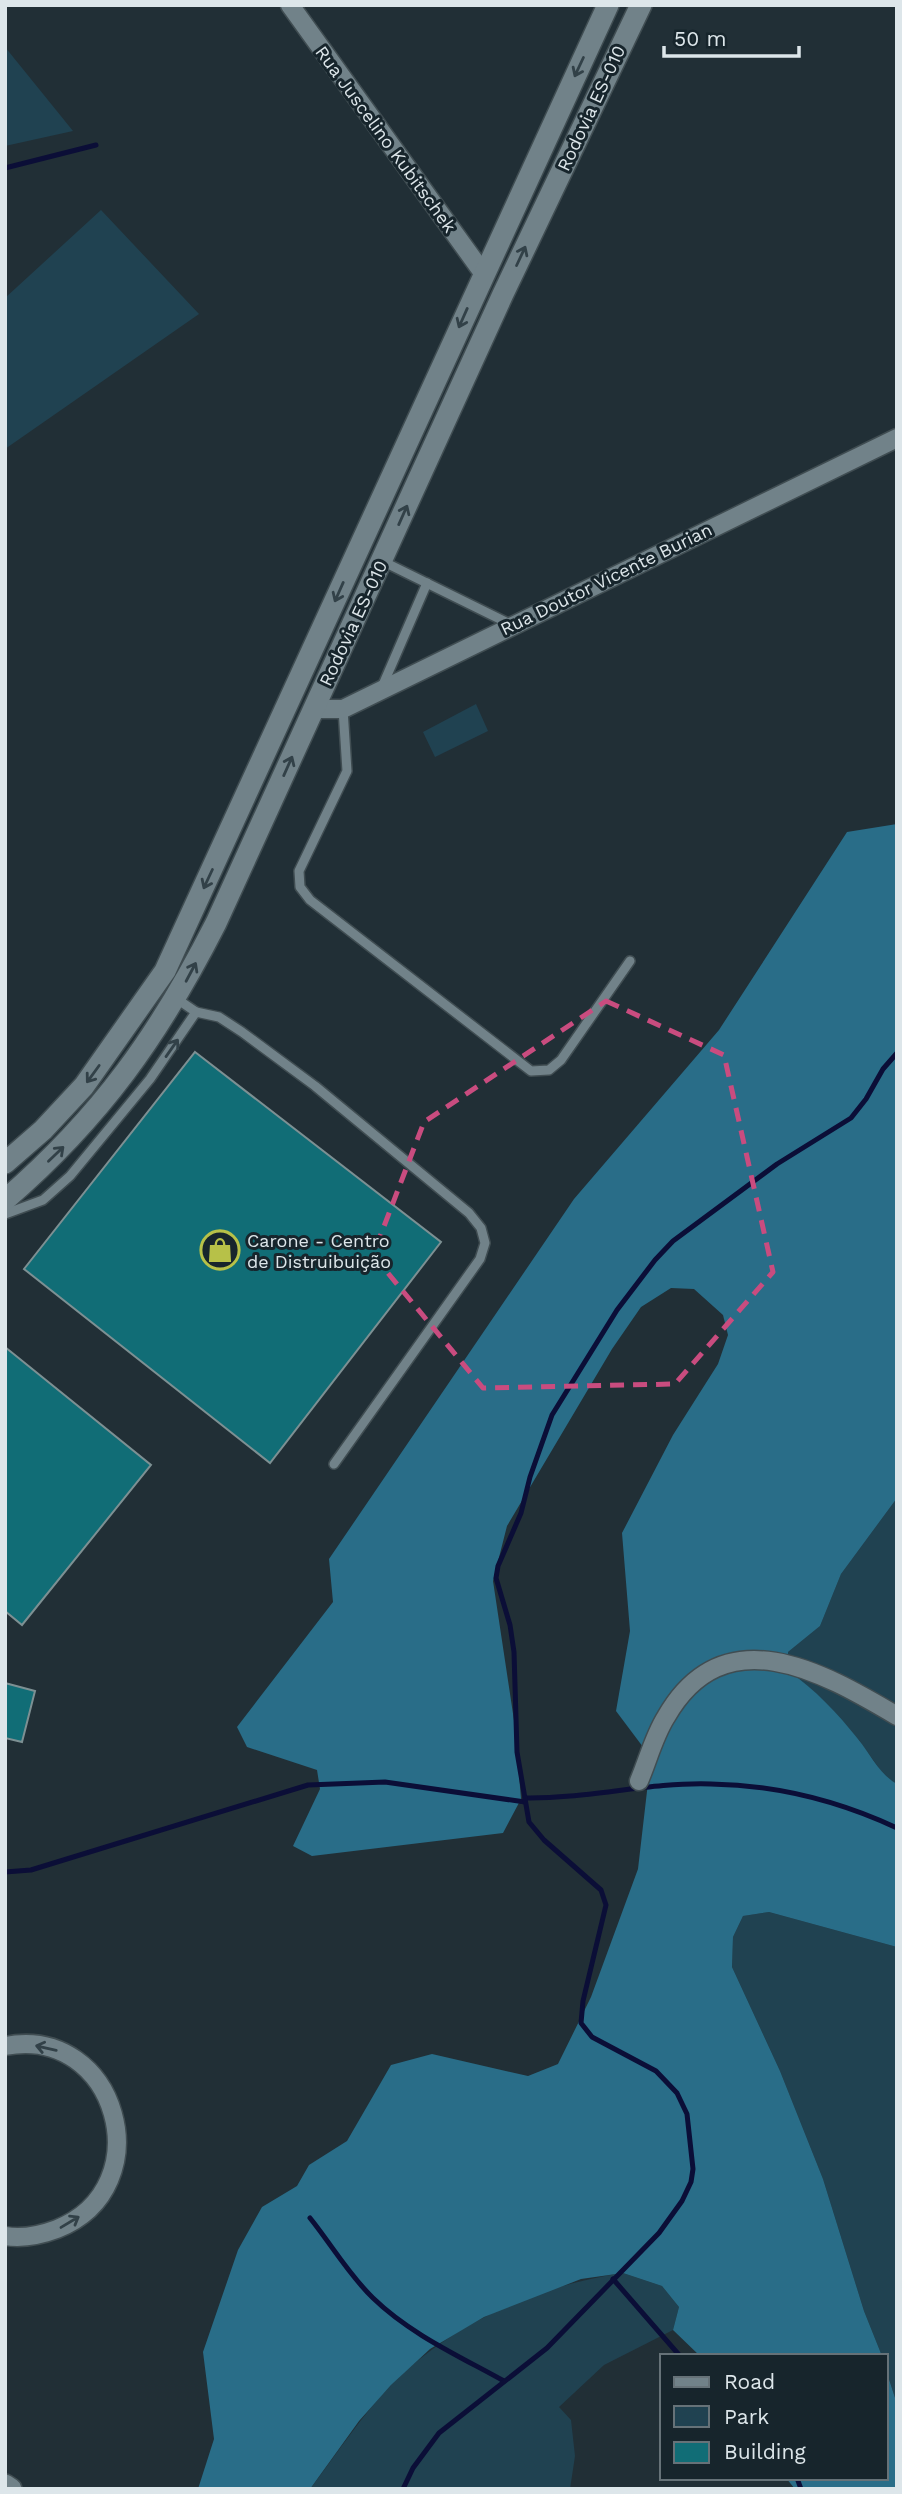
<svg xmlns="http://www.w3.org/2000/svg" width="902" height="2494" font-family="'Work Sans',sans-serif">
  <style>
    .green { fill: #204251 }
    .forest { fill: #296d88 }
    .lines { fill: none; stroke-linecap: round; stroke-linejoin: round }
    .stream { stroke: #0b0e37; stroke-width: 5 }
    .building { fill: #116d76; stroke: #7d9093; stroke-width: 2 }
    .lane-casing { stroke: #404d52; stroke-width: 12 }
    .street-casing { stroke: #404d52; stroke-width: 21 }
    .secondary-casing { stroke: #404d52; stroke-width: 24 }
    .lane { stroke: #718289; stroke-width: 9 }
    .street { stroke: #718289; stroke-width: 18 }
    .secondary { stroke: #718289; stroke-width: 21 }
    .oneway { stroke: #324148 }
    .marked { fill: none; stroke: #c94c7f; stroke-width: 5; stroke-dasharray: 14 9; stroke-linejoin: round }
    .labels { text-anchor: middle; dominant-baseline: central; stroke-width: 6; stroke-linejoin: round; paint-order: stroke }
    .street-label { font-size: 18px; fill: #dde6ea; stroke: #17252c }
    .poi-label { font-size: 18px; fill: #dde6ea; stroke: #17252c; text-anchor: start }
  </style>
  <rect width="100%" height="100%" fill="#212f36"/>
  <g class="green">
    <path d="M5,47L73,131L5,146Z"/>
    <path d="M101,210L199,314L5,449V298Z"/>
    <path d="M476,704L488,731L435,757L423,732Z"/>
    <path d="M897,1498V1784L886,1778L859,1740L788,1672V1652L820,1626L841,1574Z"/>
    <path d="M769,1912L897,1947V2404L886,2370V2356H882L864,2311L823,2179L780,2071L732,1967L733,1937L743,1916Z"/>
    <path d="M623,2273L662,2286L679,2307L673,2330L604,2365L559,2407L571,2420L575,2456L570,2489H310C337,2454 361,2416 392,2384C452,2323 539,2285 623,2273Z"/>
  </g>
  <g class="forest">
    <path d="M897,824V1498L841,1574L820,1626L788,1652V1671C815,1689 838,1714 858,1739C871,1755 879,1774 897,1784V1947L769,1912L743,1916L733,1937L732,1967L780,2071L823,2179L864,2311L882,2356H700L673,2330L679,2307L662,2286L623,2273L581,2279L484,2317L430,2349L391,2385L359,2421L310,2489H198L214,2439L203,2352L238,2250L262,2207L297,2186L309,2165L347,2141L391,2065L432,2054L528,2076L558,2064L591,1997L638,1869L649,1774L646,1751L616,1711L630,1631L622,1533L673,1435L718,1364L728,1335L723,1315L694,1289L671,1288L641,1307L612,1349L507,1526L493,1581L515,1727L521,1799L503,1833L312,1856L293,1846L320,1789L317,1770L247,1747L237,1727L333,1602L329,1559L574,1199L719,1030L847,832Z"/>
    <path d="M886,2370L897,2404V2489H795L786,2478H886Z"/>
  </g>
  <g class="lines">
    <g class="stream">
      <path d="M5,168L96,145"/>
      <path d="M525,1798C587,1799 649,1782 711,1784C775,1785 839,1801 897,1828"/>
      <path d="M5,1872L31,1870L308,1785L385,1782L525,1802"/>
      <path d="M310,2218C331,2244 349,2275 373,2298C410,2334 459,2356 504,2381"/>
      <path d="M613,2279L680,2356"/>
      <path d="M797,2478L801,2489"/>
      <path d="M403,2489L413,2468L439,2433L547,2348L659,2233L682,2201L691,2182L693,2169L687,2114L677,2093L656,2071L592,2037L581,2023L583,2001L606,1905L601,1890L544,1840L529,1822L517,1752L514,1652L510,1625L496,1578L498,1566L521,1513L530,1477L552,1415L617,1310L655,1260L673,1241L777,1164L851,1118L866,1099L883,1069L897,1053"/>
    </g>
  </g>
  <g class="building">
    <path d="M195,1052L441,1242L270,1463L24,1269Z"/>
    <path d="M5,1347L151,1465L22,1625L5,1611Z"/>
    <path d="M5,1683L35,1691L22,1742L5,1738Z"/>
  </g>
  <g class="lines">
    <g class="lane-casing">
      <g id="lane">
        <path d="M382,561L512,625"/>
        <path d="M382,687L427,583"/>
        <path d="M343,709L347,771L299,871L300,887L310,900L531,1071L549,1070L561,1060L630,961"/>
        <path d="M196,1012L219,1017L242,1032L315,1086L469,1213L481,1228L485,1243L480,1259L334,1464"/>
        <path d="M5,1214L43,1200L70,1176L150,1079L196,1012L177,999"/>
      </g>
    </g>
    <g class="street-casing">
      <g id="street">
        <path d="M290,5L483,273"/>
        <path d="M314,709H343L897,438"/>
        <path d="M639,1781C648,1760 654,1736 666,1717C724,1616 821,1671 897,1716"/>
        <path d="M5,2046C117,2024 163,2187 57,2229C41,2235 23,2239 5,2236"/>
      </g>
    </g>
    <g class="secondary-casing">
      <g id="secondary">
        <path d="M5,1163L43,1130L84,1086L165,971L608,5"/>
        <path d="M5,1200C101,1117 159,1035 216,923L503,294L641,5"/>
        <path d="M5,2485L11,2489"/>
      </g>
    </g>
    <use href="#lane" class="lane"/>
    <use href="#street" class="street"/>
    <use href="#secondary" class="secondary"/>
  </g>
  <defs><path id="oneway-shaft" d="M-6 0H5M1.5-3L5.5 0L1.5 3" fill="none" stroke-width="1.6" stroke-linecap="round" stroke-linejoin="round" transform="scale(1.75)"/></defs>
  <g class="oneway">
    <use href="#oneway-shaft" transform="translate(579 67) rotate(115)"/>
    <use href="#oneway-shaft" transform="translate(521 256) rotate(-65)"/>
    <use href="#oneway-shaft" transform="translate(463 318) rotate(114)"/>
    <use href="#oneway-shaft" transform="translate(403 515) rotate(-66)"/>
    <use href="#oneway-shaft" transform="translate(339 592) rotate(114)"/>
    <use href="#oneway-shaft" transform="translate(288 766) rotate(-66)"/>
    <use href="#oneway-shaft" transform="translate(208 879) rotate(115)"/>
    <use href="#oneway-shaft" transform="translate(191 972) rotate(-62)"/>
    <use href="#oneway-shaft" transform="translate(172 1048) rotate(-55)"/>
    <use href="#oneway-shaft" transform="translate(93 1074) rotate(126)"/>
    <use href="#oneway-shaft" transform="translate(56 1154) rotate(-44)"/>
    <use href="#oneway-shaft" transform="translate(46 2048) rotate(-167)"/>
    <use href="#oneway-shaft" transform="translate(70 2222) rotate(-31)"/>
  </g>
  <path class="marked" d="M606,1001L724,1055L773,1272L675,1384L483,1388L373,1255L424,1122Z"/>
  <defs>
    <g id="shop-ring" transform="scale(2.0125)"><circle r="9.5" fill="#17252c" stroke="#b7c148" stroke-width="1.5"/><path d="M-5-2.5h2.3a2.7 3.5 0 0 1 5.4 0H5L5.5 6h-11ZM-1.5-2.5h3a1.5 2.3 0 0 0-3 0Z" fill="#b7c148"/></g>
  </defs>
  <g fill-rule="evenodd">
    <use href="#shop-ring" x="220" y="1250"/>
  </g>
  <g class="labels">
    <g class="street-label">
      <text transform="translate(591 108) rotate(-65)">Rodovia ES-010</text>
      <text transform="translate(386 139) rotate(54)">Rua Juscelino Kubitschek</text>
      <text transform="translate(606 579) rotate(-26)">Rua Doutor Vicente Burian</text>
      <text transform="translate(353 623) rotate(-65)">Rodovia ES-010</text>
    </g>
    <g class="poi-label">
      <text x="247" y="1240">Carone - Centro<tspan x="247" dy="21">de Distruibuição</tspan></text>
    </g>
  </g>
  <rect width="902" height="2494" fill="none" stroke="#dde6ea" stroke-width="14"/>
  <rect x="660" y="2354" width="228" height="126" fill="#17252c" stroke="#667278" stroke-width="2"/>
  <rect x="674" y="2377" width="35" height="10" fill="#718289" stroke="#667278" stroke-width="2"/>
  <text x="724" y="2389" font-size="21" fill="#dde6ea">Road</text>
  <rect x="674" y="2406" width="35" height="21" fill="#204251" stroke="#667278" stroke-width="2"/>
  <text x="724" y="2424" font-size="21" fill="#dde6ea">Park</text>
  <rect x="674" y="2442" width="35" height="21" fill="#116d76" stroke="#667278" stroke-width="2"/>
  <text x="724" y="2459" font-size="21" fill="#dde6ea">Building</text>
  <path d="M664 46v10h135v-10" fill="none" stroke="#dde6ea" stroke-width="3.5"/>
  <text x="674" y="46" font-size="21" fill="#dde6ea" stroke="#17252c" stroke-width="5" paint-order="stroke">50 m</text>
</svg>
